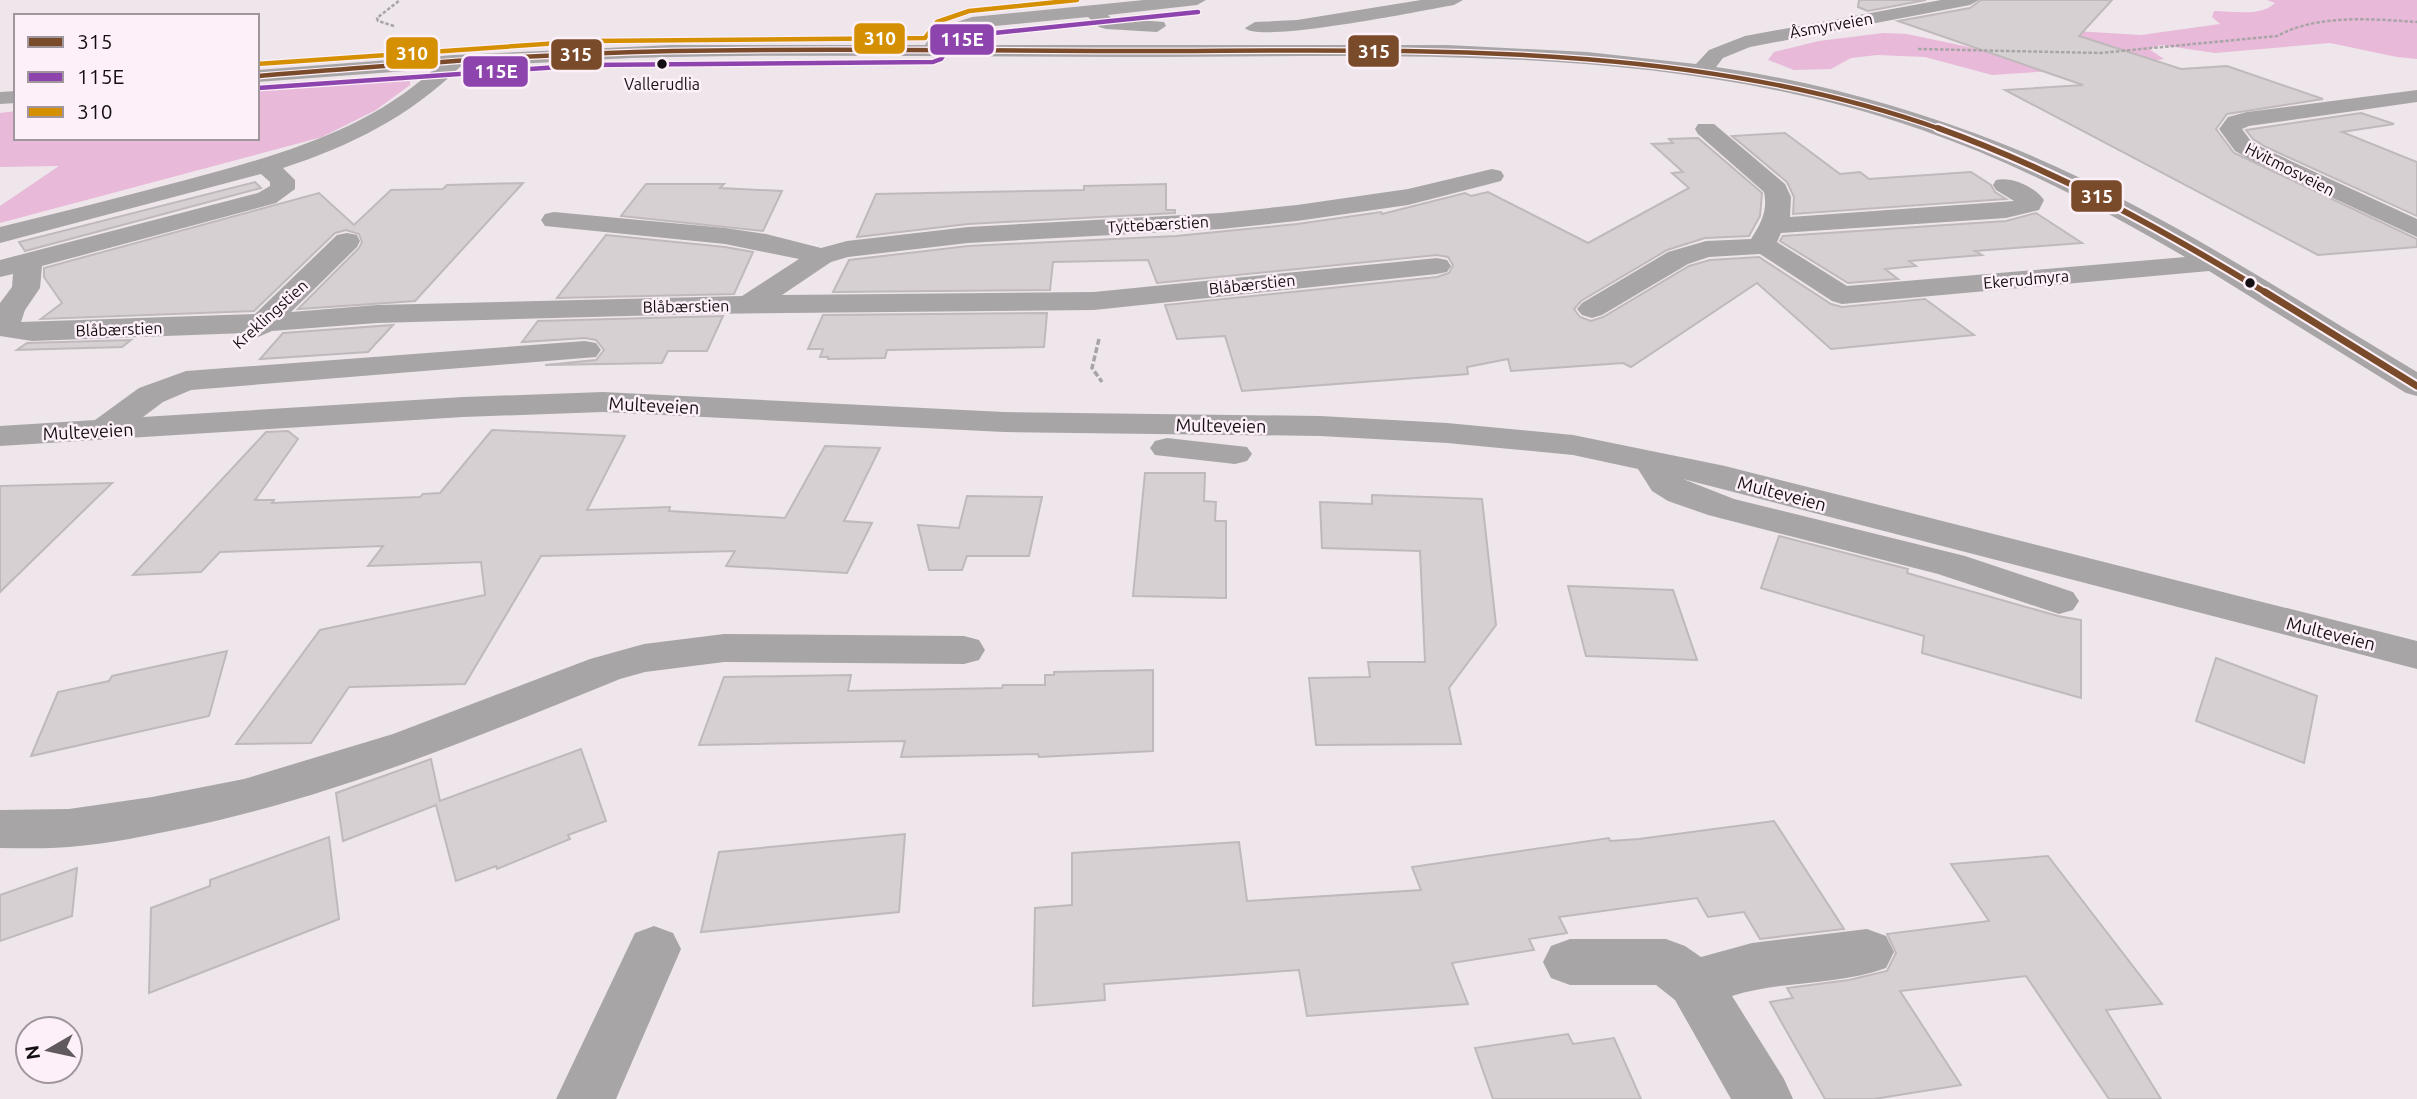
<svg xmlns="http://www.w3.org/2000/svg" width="2417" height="1099" font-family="Ubuntu,sans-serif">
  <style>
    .forest { fill: #e8b9d8 }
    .building { fill: #d6d0d3; stroke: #bfb9bc; stroke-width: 2 }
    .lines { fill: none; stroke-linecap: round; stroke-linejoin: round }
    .path-far1 { stroke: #a8a5a7; stroke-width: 2.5; stroke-dasharray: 3.5 2; stroke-linecap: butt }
    .path { stroke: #a8a5a7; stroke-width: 3.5; stroke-dasharray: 6 2.5; stroke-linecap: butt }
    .minor { fill: #a8a5a7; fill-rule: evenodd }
    .bus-1-far2-casing { stroke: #fef0f9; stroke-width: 7 }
    .bus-1-far1-casing { stroke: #fef0f9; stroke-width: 10 }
    .bus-1-casing { stroke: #fef0f9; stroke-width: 11 }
    .bus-2-casing { stroke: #fef0f9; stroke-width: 7 }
    .bus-3-casing { stroke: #fef0f9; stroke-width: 7 }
    .bus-1-far2 { stroke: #7a4b2a; stroke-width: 4.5 }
    .bus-1-far1 { stroke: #7a4b2a; stroke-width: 6 }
    .bus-1 { stroke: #7a4b2a; stroke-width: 7 }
    .bus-2 { stroke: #8e44ad; stroke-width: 4.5 }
    .bus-3 { stroke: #d58f03; stroke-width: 4.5 }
    .bus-dot { fill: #130f12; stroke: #fef0f9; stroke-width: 2.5 }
    .labels { text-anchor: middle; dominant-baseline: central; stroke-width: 5; stroke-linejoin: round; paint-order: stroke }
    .far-street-label { font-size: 16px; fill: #130f12; stroke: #fef0f9 }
    .bus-label { font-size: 16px; fill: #130f12; stroke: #fef0f9 }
    .street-label { font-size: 18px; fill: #130f12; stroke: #fef0f9 }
    .line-badge { stroke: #fef0f9; stroke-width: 2.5 }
    .badge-label { font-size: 19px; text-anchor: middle; font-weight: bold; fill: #fff }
  </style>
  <rect width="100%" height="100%" fill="#eee6ea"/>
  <g class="forest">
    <path d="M2267,0H2417V59L2397,57L2330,43L2215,53L2161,45L2149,49L2164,59L2128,66L1992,75L1925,57L1877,55L1851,58L1831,69L1794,70L1768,60L1774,52L1819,41L1883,33L1907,34L1997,53L2075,31L2141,35L2220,24L2212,17L2214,11C2232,11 2261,17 2275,3Z"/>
    <path d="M410,76V85L376,110L322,137L0,223V206L59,166L0,167V113L16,111V138H257V90Z"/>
  </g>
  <g class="building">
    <path d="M1859,0H1926L1868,11L1858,7Z"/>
    <path d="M1981,0H2112L2079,36L2181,69L2227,66L2323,99L2227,114L2216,129L2234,153L2417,239V247L2318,255L2005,90L2083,85L1898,21L1970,8Z"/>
    <path d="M2361,113L2394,124L2342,132L2417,162V216L2266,147L2253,139L2246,130Z"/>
    <path d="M1785,133L1840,174L1860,172L1869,179L1971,172L1991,185L1995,192L2006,199L1793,214L1794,197L1787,182L1732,136Z"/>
    <path d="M1698,138L1762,193L1760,216L1749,236L1705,238L1667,250L1581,301L1574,309L1580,317L1591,321L1603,317L1689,266L1710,260L1759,257L1831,304L1842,307L1925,299L1974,335L1831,349L1757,283L1631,367L1623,363L1511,371L1508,359L1467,367L1468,374L1242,391L1225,336L1177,339L1165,305L1437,277L1449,273L1453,265L1448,257L1437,255L1157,283L1148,260L1053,262L1050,290L833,292L849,260L968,246L1176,236L1297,224L1381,212L1382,214L1465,193L1471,196L1488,192L1588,243L1689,188L1672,173L1683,172L1652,144L1673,143L1669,139Z"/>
    <path d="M255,182L261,188L25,251L19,242Z"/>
    <path d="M523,183L415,301L298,309L359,248L362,242L359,234L346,230L335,233L254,311L41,319L62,303L44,277V268L319,193L354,225L391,190L443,189L447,185Z"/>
    <path d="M646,184H724L720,188L782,191L763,231L621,216Z"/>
    <path d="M1166,184V210H1175V213L968,224L857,237L876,194L1084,190V186Z"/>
    <path d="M2036,213L2082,243L1975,251L1982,255L1909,261L1916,266L1885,269L1898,279L1848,283L1780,241L1783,236L2006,221Z"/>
    <path d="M606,235L725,247L753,252L734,294L557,298Z"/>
    <path d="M1047,313L1044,347L887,350L885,358L828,359V357H820L823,349H808L823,315Z"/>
    <path d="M723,316L707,351H668L662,363L545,365L596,360L604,350L596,340L585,338L522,342L538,321Z"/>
    <path d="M393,325L368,352L260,359L283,333Z"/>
    <path d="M131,340L122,347L17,350L27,343Z"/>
    <path d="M492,430L625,436L587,510L670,507L669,511L785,518L825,446L880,448L844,521L872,523L847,573L726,566L735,551L541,556L465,684L349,687L311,743L236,744L320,630L485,595L481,562L368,566L383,546L220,552L201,572L133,575L266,432L288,431L298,439L255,500H274L272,503L420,497L423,494L440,493Z"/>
    <path d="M1145,473H1205L1204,501L1216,502L1215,521H1226V598L1133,596Z"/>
    <path d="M112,483L0,592V486Z"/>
    <path d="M1372,495L1482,499L1496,625L1449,688L1461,744L1316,745L1309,678L1370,677L1368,662H1425L1420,551L1322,548L1320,502L1372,504Z"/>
    <path d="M967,496L1042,497L1029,556H967L962,570H929L918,525L959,528Z"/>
    <path d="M1779,536L1908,569L1907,573L2058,616L2081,620V698L1922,653L1924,636L1761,588Z"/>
    <path d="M1568,586L1673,590L1697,660L1586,656Z"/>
    <path d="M227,651L209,716L31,756L58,692L109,681L112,676Z"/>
    <path d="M2216,658L2317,696L2304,763L2196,721Z"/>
    <path d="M1153,670V751L1039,757L1038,754L901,757L905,741L699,745L724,677L851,675L848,691L1002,688L1003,685H1045V675H1054V672Z"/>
    <path d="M581,749L606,821L568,835L570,839L497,869L496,866L456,881L436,805L343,841L336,793L431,759L440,801Z"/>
    <path d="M1774,821L1844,929L1760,939L1744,912L1708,917L1697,898L1559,917L1567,933L1529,939L1534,950L1452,963L1468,1004L1307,1016L1299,970L1104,984L1105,1000L1033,1006L1035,908L1072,905V853L1239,842L1247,901L1421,890L1412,867L1609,838L1610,841L1639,839Z"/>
    <path d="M905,834L899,912L701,932L719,852Z"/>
    <path d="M329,837L339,919L149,993L151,908L210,886V880Z"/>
    <path d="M2048,856L2162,1004L2106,1010L2161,1099H2109L2026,976L1900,991L1961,1085L1874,1099H1825L1770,1002L1793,998L1787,988L1849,980L1887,971L1896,953L1887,934L1989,921L1951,864Z"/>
    <path d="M77,868L72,916L0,941V895Z"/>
    <path d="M1568,1034L1573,1044L1614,1038L1641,1099H1493L1475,1048Z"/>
  </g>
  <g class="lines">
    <g class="path-far1">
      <path d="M394,26L378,21L377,18L400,0"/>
      <path d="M1918,49L2100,53L2277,36C2318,14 2371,19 2417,22"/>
    </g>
    <path class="path" d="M1099,339L1092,368L1102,382"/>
    <g class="minor">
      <path d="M1144,0H1206L1197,5L1108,15L1111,18L1164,22L1166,26L1157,32L1106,29L1099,27L1088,17L975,28L950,37L945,45H1447L1587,52L1696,64L1709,50L1745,36L1941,0H1979L1970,5L1750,47L1723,58L1716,67C1814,81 1911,108 2003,144C2149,202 2282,292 2417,372V396L2406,393L2209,271L1842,304L1832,301L1760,254L1709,257L1688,264L1602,315L1592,318L1582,315L1577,309L1582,303L1668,252L1706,241L1751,239C1761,223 1768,211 1764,192L1698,134L1695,129L1698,124H1714L1785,184L1791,197L1790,217L2014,201L1996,190L1993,185L1996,180C2012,176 2035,187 2044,200L2039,210L2006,218L1781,233L1777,242L1847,286L2185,257C2101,208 2014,162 1922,130C1666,41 1390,57 1124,57C973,57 822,54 672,57C601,58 530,64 460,67C409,117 350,146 283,168L295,180V189L276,203L42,266L40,288L25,310L21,322L255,314L337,235L347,233L357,235L360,241L357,247L291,312L377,305L742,296L799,259L725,244L545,226L541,220L545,214L554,212L725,228L766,234L821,248L847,241L968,227L1221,213L1297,205L1408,189L1492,169L1501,171L1504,176L1501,181L1408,205L1297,221L1221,229L968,243L848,257L831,262L782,295L1094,292L1437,258L1447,260L1451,266L1447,272L1437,274L1094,310L700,314L377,323L272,331L258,337L246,333L32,341L0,336V303L12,287L13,274L0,277V260L258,193L270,186V182L261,174L0,243V227C61,212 122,197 182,181C271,157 365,133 434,69L257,82V70L454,55L671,45H925L936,29L972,17Z"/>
      <path d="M1421,0H1463L1454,5C1425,10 1259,44 1245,28L1255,22L1297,20Z"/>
      <path d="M2417,90V102L2249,126L2242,129L2251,141L2265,149L2417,219V237L2249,159L2235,151L2219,129L2228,117L2247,112Z"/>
      <path d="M16,91V103L0,104V92Z"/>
      <path d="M585,341L596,343L601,350L596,357L191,390L163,402L143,417L463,397L603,392L1004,412L1320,416L1447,423L1573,435L1725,466L2417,641V669L1683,479L1734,499L1965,556L2073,592L2079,601L2073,610L2059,614L1938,574L1708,515L1668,501L1652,491L1638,469L1573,455L1447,443L1320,436L1004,432L603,412L463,417L0,446V426L95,420L139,388L186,371Z"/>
      <path d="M1167,438L1247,447L1252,454L1247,461L1235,464L1155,455L1150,448L1155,441Z"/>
      <path d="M724,634L964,636L979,640L985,650L979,660L964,664L724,662L645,672L620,679C479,736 339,795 189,827C150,835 109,844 69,847C46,849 23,848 0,848V810L69,809L152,797L244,779L393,734L590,659L644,644Z"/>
      <path d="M654,926L673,933L681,949L616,1099H556L635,933Z"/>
      <path d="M1867,929L1886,936L1894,952L1886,968C1837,986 1782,980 1732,996L1784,1079L1793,1099H1731L1675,1000L1656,985H1570L1551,978L1543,962L1551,946L1570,939H1666L1685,946L1701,957L1752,943Z"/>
    </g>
    <g class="bus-1-far2-casing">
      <path id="bus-1-far2" d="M257,76C396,65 534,54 673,51C827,48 980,51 1133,51C1402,51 1685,38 1943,130"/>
    </g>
    <g class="bus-1-far1-casing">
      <path id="bus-1-far1" d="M1938,128C2055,170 2162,229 2268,294"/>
    </g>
    <g class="bus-1-casing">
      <path id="bus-1" d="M2265,292L2417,386"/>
    </g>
    <g class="bus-2-casing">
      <path id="bus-2" d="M258,88L588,65L933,62L941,59L951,43L975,35L1198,12"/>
    </g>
    <g class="bus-3-casing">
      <path id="bus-3" d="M257,64L588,41L925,38L937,22L969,11L1077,0"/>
    </g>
    <use href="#bus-1-far2" class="bus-1-far2"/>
    <use href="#bus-1-far1" class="bus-1-far1"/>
    <use href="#bus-1" class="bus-1"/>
    <use href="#bus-2" class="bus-2"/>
    <use href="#bus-3" class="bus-3"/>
  </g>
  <g class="bus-dot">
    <circle cx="662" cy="64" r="6"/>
    <circle cx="2250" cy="283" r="6"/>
  </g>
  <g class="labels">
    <g class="far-street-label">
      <text transform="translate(1831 25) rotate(-10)">Åsmyrveien</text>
      <text transform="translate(2290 169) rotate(27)">Hvitmosveien</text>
      <text transform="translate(1158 224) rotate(-3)">Tyttebærstien</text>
      <text transform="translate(2026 279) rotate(-5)">Ekerudmyra</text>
      <text transform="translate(1252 284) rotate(-6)">Blåbærstien</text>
      <text transform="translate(686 306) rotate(-1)">Blåbærstien</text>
      <text transform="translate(270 314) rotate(-42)">Kreklingstien</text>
      <text transform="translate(119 329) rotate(-2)">Blåbærstien</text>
    </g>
    <g class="bus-label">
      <text x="662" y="84">Vallerudlia</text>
    </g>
    <g class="street-label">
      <text transform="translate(654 405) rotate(3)">Multeveien</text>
      <text transform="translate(1221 425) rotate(1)">Multeveien</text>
      <text transform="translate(88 431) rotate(-3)">Multeveien</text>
      <text transform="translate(1782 493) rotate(15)">Multeveien</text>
      <text transform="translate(2331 633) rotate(14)">Multeveien</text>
    </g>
  </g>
  <g class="line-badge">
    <rect x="853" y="22" width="53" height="33" rx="7" fill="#d58f03"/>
    <rect x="929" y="23" width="66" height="33" rx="7" fill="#8e44ad"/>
    <rect x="1347" y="34" width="53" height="34" rx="7" fill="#7a4b2a"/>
    <rect x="385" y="36" width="54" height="34" rx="7" fill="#d58f03"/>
    <rect x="550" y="38" width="53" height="33" rx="7" fill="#7a4b2a"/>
    <rect x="462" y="55" width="67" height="33" rx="7" fill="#8e44ad"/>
    <rect x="2070" y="179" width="53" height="34" rx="7" fill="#7a4b2a"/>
  </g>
  <g class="badge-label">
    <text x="880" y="45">310</text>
    <text x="962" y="46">115E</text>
    <text x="1374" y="58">315</text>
    <text x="412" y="60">310</text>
    <text x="576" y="61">315</text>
    <text x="496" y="78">115E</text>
    <text x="2097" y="203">315</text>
  </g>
  <rect x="14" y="14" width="245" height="126" fill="#fef0f9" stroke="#a0969d" stroke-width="2"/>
  <rect x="28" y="37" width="35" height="10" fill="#7a4b2a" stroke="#a0969d" stroke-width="2"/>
  <text x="77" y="49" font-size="21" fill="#130f12">315</text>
  <rect x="28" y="72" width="35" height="10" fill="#8e44ad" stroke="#a0969d" stroke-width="2"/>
  <text x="77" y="84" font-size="21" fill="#130f12">115E</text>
  <rect x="28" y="107" width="35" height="10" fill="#d58f03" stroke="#a0969d" stroke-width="2"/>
  <text x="77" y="119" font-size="21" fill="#130f12">310</text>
  <g transform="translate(49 1050) rotate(261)"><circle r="33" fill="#fef0f9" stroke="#a0969d" stroke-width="2"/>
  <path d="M0-5L12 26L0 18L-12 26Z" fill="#605a5e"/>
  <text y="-10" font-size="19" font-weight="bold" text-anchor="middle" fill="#130f12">N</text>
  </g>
</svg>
